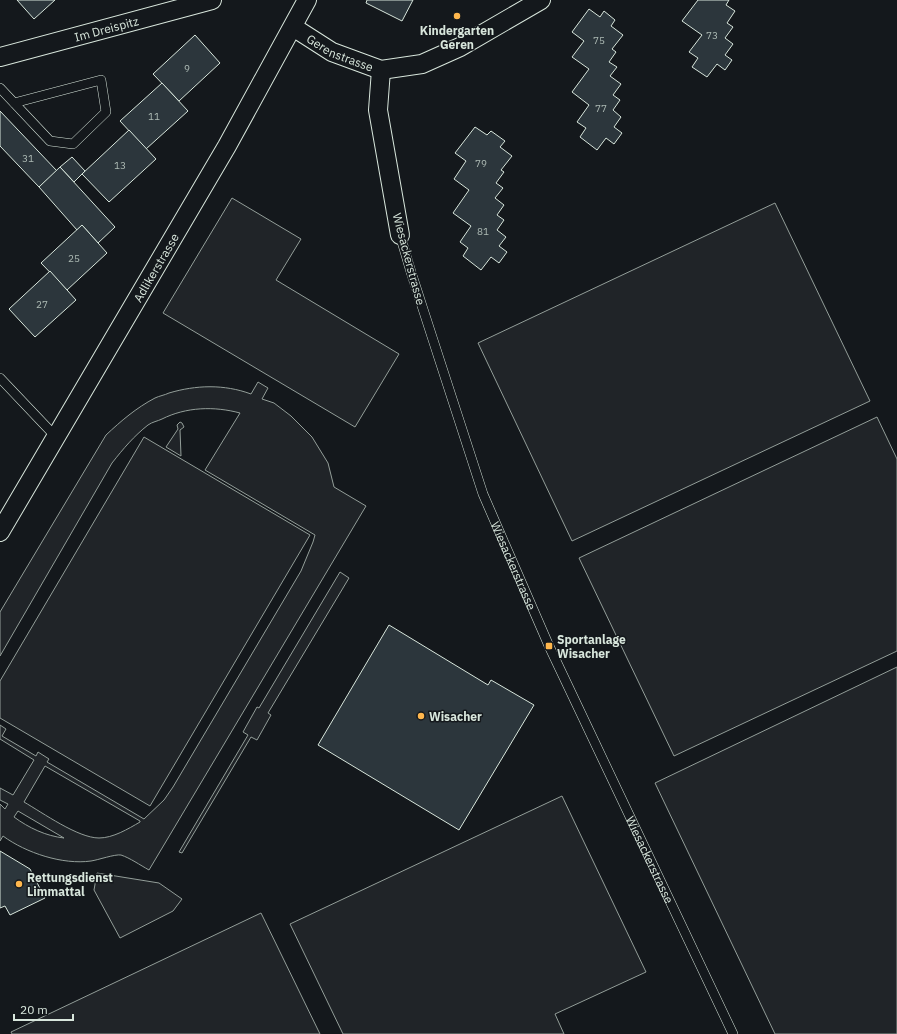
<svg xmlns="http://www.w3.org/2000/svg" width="897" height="1034" font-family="'IBM Plex Sans',sans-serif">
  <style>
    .green { fill: #202428; stroke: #939e99; fill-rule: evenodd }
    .building { fill: #2c363c; stroke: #d8e6dc }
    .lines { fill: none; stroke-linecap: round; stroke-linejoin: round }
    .lane-casing { stroke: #d8e6dc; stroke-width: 10 }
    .street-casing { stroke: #d8e6dc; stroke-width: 20 }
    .lane { stroke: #14181c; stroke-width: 9 }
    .street { stroke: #14181c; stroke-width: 18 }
    .poi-dot { fill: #ffb74d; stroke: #14181c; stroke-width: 1.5 }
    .labels { text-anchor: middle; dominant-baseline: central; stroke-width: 3; stroke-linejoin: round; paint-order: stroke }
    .number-label { font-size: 10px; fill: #adbab4 }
    .street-label { font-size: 12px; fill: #d8e6dc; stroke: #14181c }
    .poi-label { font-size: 12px; font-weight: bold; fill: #d8e6dc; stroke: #14181c; text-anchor: start }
  </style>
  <rect width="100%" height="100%" fill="#14181c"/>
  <g class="green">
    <path d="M232,198L301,239L276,280L399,354L355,427L163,313Z"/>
    <path d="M775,203L870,401L572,541L478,343Z"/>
    <path d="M258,382L268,388L262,399L274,403L291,416L312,437L328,463L334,487L366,506L149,870C140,865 130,858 121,855C115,854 98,860 91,861C63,865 26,853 3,836L0,841V804L5,809L8,804L0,800V788L13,795L34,760L0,739V725L6,729L2,736L36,756L38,752L49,759L47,762L144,819L164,800L173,787L301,571L313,542L315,535L205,470L240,413C214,406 186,407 162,419C158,421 152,422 148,425C134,436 123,449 112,463L0,656V612L106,435C121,421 136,408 155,398C159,396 165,395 169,393C196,385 224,384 251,394ZM45,766L140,821V822C128,829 113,838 99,838C78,838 43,813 24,802ZM18,811L64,838C46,836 29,828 14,817Z"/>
    <path d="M877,417L897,459V651L674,756L579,558Z"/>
    <path d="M180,422L182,423L184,427L180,430L181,456L166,447L178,429L177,425Z"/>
    <path d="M144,437L310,535L150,806L0,718V681Z"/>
    <path d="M340,572L349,578L268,713L271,715L257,740L251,737L182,853L179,852L248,735L243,732L257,707L259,708Z"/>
    <path d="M897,667V1034H775L655,783Z"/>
    <path d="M562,796L646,972L555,1014L564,1034H343L290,924Z"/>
    <path d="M97,873L159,883L182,899L173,911L120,938L94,890Z"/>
    <path d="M261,913L320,1034H12L11,1032Z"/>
  </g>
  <g class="building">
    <path d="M17,0H55L34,19Z"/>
    <path d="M367,0H413L402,21L366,3Z"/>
    <path d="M698,0H729L726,5L735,11L727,23L733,27L725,38L733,44L725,55L732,60L725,70L717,64L707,77L692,67L698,58L689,52L702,35L682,21Z"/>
    <path d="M589,9L600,17L604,11L615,20L611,26L623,35L612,49L616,52L609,62L617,67L610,76L621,84L613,95L620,100L613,110L621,117L614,127L622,133L614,144L606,138L597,150L580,137L586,128L577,122L589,105L572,92L589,69L572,57L584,41L572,32Z"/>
    <path d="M195,35L220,63L179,101L153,74Z"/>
    <path d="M162,83L188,111L146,149L120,121Z"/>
    <path d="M0,111L57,171L39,187L0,146Z"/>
    <path d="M475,127L487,135L491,131L505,141L500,147L512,156L501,170L504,172L496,183L503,188L495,198L504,205L497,215L504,220L497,230L506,237L499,246L507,252L499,263L491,257L481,270L463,256L468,248L460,242L471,226L453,213L469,190L454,179L466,161L455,153Z"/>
    <path d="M129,130L156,159L109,202L82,174Z"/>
    <path d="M72,157L85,171L74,182L60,167Z"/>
    <path d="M60,167L115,227L98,243L82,225L77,230L39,187Z"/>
    <path d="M82,225L107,253L67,290L41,263Z"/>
    <path d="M50,271L76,300L35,337L9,309Z"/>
    <path d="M389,625L488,685L491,680L534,705L459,830L318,745Z"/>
    <path d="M0,851L30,869L45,898L10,915L5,906L0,908Z"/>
  </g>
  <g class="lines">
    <g class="lane-casing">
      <g id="lane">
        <path d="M0,88L50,141L73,144L106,112L101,80L14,103"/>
        <path id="s1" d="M400,235L411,272L483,494L549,646L733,1034"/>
        <path d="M0,378L56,437"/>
      </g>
    </g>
    <g class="street-casing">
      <g id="street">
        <path id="s2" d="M293,27L332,52L381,70L422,64L460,47L541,0"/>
        <path id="s3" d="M0,57L212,0"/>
        <path d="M381,70L378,110L400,235"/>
        <path id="s4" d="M0,532L227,146L307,0"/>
      </g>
    </g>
    <use href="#lane" class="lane"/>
    <use href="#street" class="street"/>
  </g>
  <g class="poi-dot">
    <circle cx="457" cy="16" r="4"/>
    <rect x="545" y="642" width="8" height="8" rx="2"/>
    <circle cx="421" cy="716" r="4"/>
    <circle cx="19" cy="884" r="4"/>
  </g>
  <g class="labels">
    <g class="number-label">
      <text x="712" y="35">73</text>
      <text x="599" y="40">75</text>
      <text x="187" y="68">9</text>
      <text x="601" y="108">77</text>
      <text x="154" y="116">11</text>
      <text x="28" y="158">31</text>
      <text x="481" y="163">79</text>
      <text x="120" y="165">13</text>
      <text x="483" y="231">81</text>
      <text x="74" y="258">25</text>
      <text x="42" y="304">27</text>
    </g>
    <g class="street-label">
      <text stroke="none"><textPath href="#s3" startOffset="110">Im Dreispitz</textPath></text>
      <text stroke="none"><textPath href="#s2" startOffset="54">Gerenstrasse</textPath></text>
      <text transform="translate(409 259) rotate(75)">Wiesackerstrasse</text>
      <text stroke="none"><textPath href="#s4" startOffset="307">Adlikerstrasse</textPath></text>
      <text stroke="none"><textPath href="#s1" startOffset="350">Wiesackerstrasse</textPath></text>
      <text stroke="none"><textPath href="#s1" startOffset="674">Wiesackerstrasse</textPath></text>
    </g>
    <g class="poi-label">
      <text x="457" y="30" text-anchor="middle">Kindergarten<tspan x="457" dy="14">Geren</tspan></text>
      <text x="557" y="639">Sportanlage<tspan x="557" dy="14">Wisacher</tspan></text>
      <text x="429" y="716">Wisacher</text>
      <text x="27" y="877">Rettungsdienst<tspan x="27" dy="14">Limmattal</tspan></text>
    </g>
  </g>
  <path d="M14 1014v6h59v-6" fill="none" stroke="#d8e6dc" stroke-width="2"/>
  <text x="20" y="1014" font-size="12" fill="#d8e6dc" stroke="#14181c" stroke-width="3" paint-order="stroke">20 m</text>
</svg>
